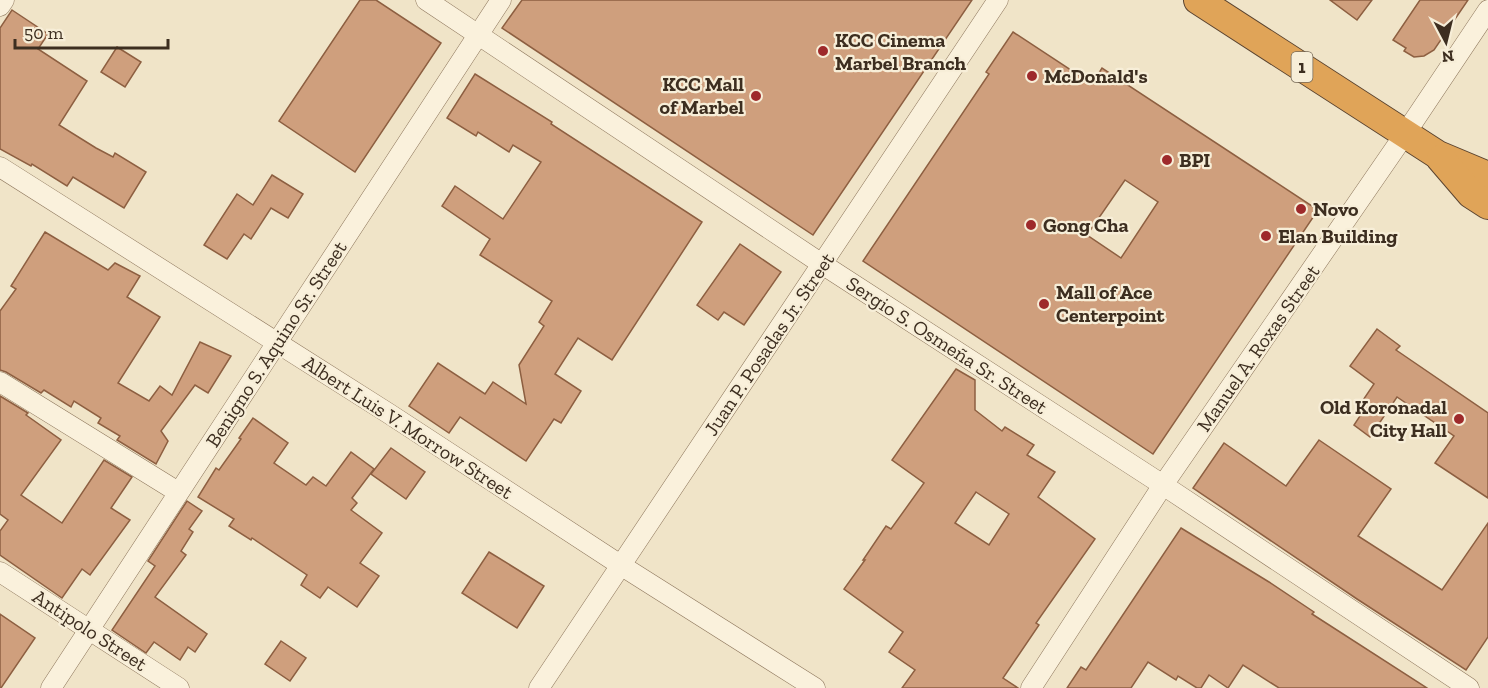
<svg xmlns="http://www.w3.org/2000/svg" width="1488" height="688" font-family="'Zilla Slab',serif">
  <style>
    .building { fill: #cf9f7d; stroke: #8d5f41; stroke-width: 1.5; fill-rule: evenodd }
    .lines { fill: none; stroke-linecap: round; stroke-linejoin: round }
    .minor-casing { stroke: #8d765c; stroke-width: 21 }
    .highway-casing { stroke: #5b4430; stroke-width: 30 }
    .minor { stroke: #faf1dc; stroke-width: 20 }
    .highway { stroke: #e0a458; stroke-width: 28 }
    .poi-dot { fill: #9e2a2b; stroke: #f7eed8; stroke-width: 2 }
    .labels { text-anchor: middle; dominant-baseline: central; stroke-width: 4.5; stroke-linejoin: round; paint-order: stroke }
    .shield { fill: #f7eed8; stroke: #756857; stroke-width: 1.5 }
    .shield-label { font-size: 18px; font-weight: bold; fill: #3d2e20 }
    .poi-label { font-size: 20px; font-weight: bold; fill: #3d2e20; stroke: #f7eed8; text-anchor: start }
    .street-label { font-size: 20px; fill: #3d2e20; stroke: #f7eed8 }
  </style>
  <rect width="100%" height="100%" fill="#f0e4c8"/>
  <g class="building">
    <path d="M360,0H376L441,43L355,172L279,121Z"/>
    <path d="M522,0H972L813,235L502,28Z"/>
    <path d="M1330,0H1372L1357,20Z"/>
    <path d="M1420,0H1468L1434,50L1424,56L1414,57L1404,51L1406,48L1393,40Z"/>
    <path d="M12,10L48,34L38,49L87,81L59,125L96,148L113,157L115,153L146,172L124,208L73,177L67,186L32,164L31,166L0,149V28Z"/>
    <path d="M1013,32L1092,84L1102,68L1318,210L1153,454L863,261L989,74L986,72ZM1125,180L1158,202L1121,258L1087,235Z"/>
    <path d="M117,47L141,62L125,87L101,72Z"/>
    <path d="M475,74L552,122L551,124L702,222L612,360L578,338L555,374L581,391L561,423L554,419L526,461L460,417L449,433L409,406L438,363L485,394L493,382L526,404L519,365L544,326L539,322L552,301L480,255L490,239L442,206L455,186L503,219L541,162L513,145L509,152L478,132L476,136L447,118Z"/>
    <path d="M272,175L303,194L288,218L271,208L251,239L244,234L227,259L204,245L237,194L253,205Z"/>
    <path d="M45,232L108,270L115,263L140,276L127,297L160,317L118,383L149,401L160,386L172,395L200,342L231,356L208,393L195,385L161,431L168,441L156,464L117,440L120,436L98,423L101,418L74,401L71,407L44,390L41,393L6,372L0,370V311L16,289L11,286Z"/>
    <path d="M740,244L781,272L744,325L724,312L718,320L697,305Z"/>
    <path d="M1377,329L1400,346L1396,350L1488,413V498L1435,463L1454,436L1397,397L1370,437L1354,425L1364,410L1359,406L1374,384L1350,366Z"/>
    <path d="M956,369L975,380V410L1002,431L1005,427L1034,445L1027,455L1055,472L1038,497L1095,539L1036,623L1039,625L1003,678L1018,688H902L915,670L889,652L903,632L844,589L865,560H863L886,526L891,529L924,483L892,460ZM976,492L1009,514L989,545L955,523Z"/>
    <path d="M0,396L28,413L26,415L61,440L21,495L62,523L104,460L132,477L111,508L130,520L90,575L82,569L62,598L0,555V531L8,520L0,514Z"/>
    <path d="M253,418L288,443L274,463L306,485L313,477L326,486L351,452L374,469L352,498L357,503L351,510L382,533L360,563L379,576L357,607L328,587L320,598L301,585L307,575L252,538L251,540L229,526L234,519L198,497L216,468L219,470L241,439L239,438Z"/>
    <path d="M1319,440L1391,489L1358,536L1442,590L1488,523V637L1466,670L1357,599L1193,488L1224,443L1286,486Z"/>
    <path d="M391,448L425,472L406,499L371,474Z"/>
    <path d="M187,501L202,511L189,529L193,532L181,551L186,555L155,597L207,634L195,652L188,647L180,660L154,642L146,653L112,630L155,566L148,561Z"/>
    <path d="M1181,528L1269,582L1314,612L1312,614L1427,688H1279L1243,665L1228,688L1209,675L1201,688H1197L1178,676L1176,680L1148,662L1131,688H1067L1081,667L1086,670Z"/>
    <path d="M489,552L544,586L517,628L462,593Z"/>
    <path d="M0,614L35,638L1,688H0Z"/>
    <path d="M281,641L306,658L290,681L265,664Z"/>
  </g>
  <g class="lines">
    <g class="minor-casing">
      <g id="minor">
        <path d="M426,0L822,264L1163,485L1469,688"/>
        <path d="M0,6L4,0"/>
        <path d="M0,167L388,413L622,566L815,688"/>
        <path d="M0,382L178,492"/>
        <path d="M0,572L179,688"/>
        <path d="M51,688L501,0"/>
        <path d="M539,688L998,0"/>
        <path d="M1031,688L1163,485L1405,134L1488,10"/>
      </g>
    </g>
    <g class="highway-casing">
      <g id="highway">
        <path d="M1198,0L1438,155L1488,176"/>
        <path d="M1441,159L1471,194L1488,205"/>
      </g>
    </g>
    <use href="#minor" class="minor"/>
    <use href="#highway" class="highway"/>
  </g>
  <g class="poi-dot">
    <circle cx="823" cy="51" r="6"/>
    <circle cx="1032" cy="76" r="6"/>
    <circle cx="756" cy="96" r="6"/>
    <circle cx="1167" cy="160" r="6"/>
    <circle cx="1301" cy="209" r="6"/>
    <circle cx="1031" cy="225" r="6"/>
    <circle cx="1266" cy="236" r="6"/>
    <circle cx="1044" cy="304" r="6"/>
    <circle cx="1459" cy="419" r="6"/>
  </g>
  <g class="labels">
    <rect class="shield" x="1291.5" y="52" width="21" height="30" rx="4.5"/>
    <g class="shield-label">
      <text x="1302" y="67">1</text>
    </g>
    <g class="poi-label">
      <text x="835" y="40">KCC Cinema<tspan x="835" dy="23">Marbel Branch</tspan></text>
      <text x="1044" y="76">McDonald's</text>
      <text x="744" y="84" text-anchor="end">KCC Mall<tspan x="744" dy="23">of Marbel</tspan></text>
      <text x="1179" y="160">BPI</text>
      <text x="1313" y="209">Novo</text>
      <text x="1043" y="225">Gong Cha</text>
      <text x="1278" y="236">Elan Building</text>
      <text x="1056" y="292">Mall of Ace<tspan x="1056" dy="23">Centerpoint</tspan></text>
      <text x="1447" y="407" text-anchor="end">Old Koronadal<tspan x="1447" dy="23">City Hall</tspan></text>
    </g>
    <g class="street-label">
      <text transform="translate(276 344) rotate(-57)">Benigno S. Aquino Sr. Street</text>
      <text transform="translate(769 344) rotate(-56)">Juan P. Posadas Jr. Street</text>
      <text transform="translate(947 345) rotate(33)">Sergio S. Osmeña Sr. Street</text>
      <text transform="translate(1258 348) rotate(-55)">Manuel A. Roxas Street</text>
      <text transform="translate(408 427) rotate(33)">Albert Luis V. Morrow Street</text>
      <text transform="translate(90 630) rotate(33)">Antipolo Street</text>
    </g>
  </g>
  <g transform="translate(1446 42) rotate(173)" stroke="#f7eed8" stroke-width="4.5" paint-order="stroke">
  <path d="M0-4.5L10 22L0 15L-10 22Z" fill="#3d2e20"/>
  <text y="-9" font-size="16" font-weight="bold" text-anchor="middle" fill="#3d2e20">N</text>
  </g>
  <path d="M15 39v9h153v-9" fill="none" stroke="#3d2e20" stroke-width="3"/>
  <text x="24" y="39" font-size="18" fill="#3d2e20" stroke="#f7eed8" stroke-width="4.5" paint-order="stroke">50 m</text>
</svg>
